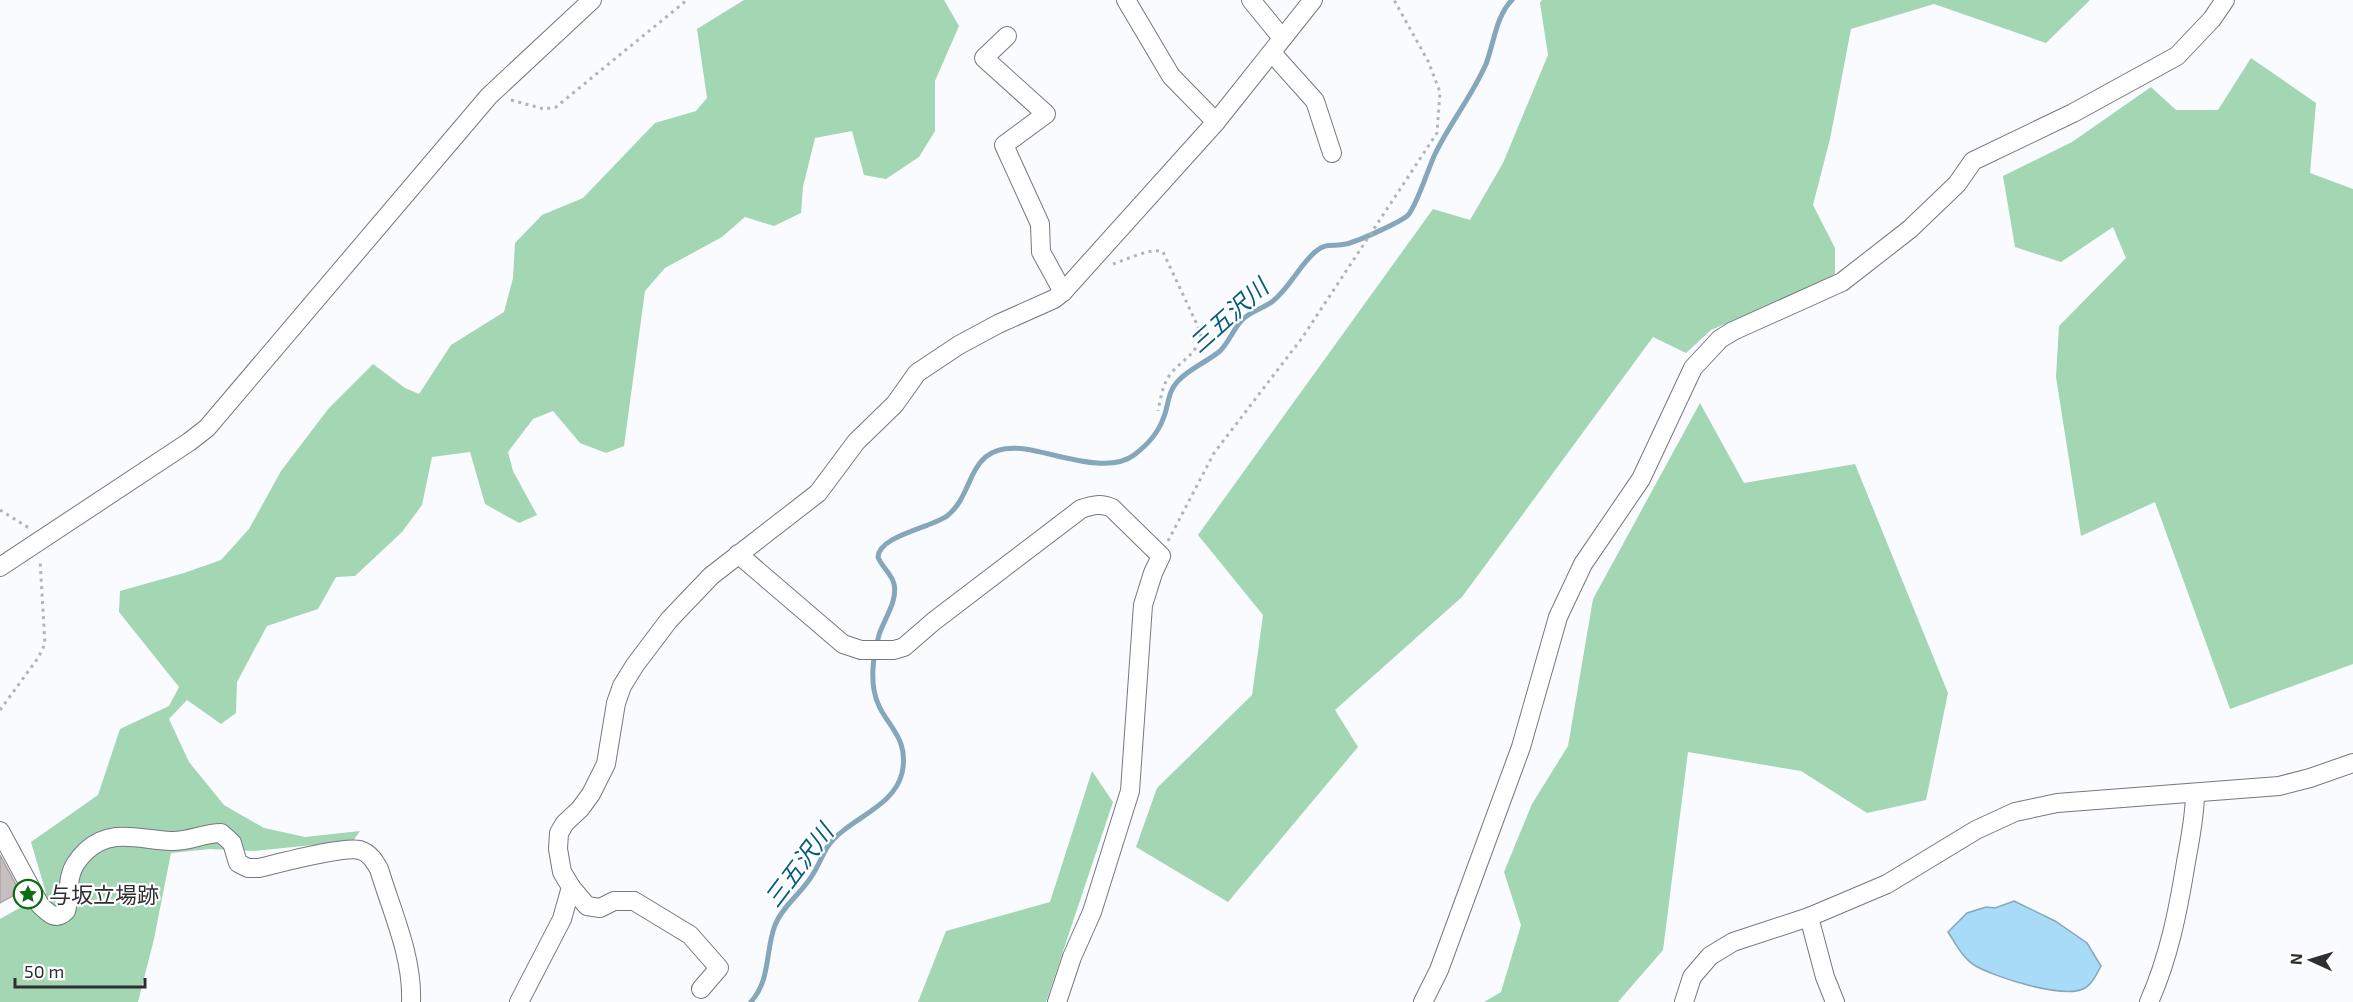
<svg xmlns="http://www.w3.org/2000/svg" width="2353" height="1002" font-family="'Exo 2','Noto Sans JP',sans-serif">
  <style>
    .green { fill: #a3d6b3 }
    .water { fill: #a8dbf7; stroke: #84a7bc; stroke-width: 1.5 }
    .lines { fill: none; stroke-linecap: round; stroke-linejoin: round }
    .stream { stroke: #84a7bc; stroke-width: 5 }
    .building { fill: #c6bfc0; stroke: #aca4a6; stroke-width: 1.5 }
    .minor-casing { stroke: #76787e; stroke-width: 20 }
    .path { stroke: #b3b4b7; stroke-width: 3; stroke-dasharray: 3 4.5; stroke-linecap: butt }
    .minor { stroke: #fff; stroke-width: 18 }
    .labels { text-anchor: middle; dominant-baseline: central; stroke-width: 4.5; stroke-linejoin: round; paint-order: stroke }
    .poi-label { font-size: 22px; fill: #2f2f32; stroke: #fff; text-anchor: start }
    .water-label { font-size: 24px; font-style: italic; fill: #065d7f; stroke: #fff }
  </style>
  <rect width="100%" height="100%" fill="#fafbff"/>
  <g class="green">
    <path d="M744,0H944L959,26L935,81V131L919,157L886,179L864,175L852,131L815,138L803,187L801,213L774,226L745,217L722,237L665,268L645,291L624,446L606,453L580,443L553,411L533,419L508,452L513,471L537,515L519,523L485,504L470,452L432,457L422,505L402,532L355,576L336,577L318,609L267,626L237,682L236,713L221,724L187,700L169,719L189,762L224,805L264,828L305,837L360,831L353,841L254,851L210,849L171,853L154,939L138,1002H0V919L46,893L31,842L98,795L120,729L169,706L179,687L119,612L120,591L184,573L221,560L249,529L281,471L329,408L373,364L405,388L419,394L451,345L504,312L513,278L515,243L542,215L583,198L655,123L696,111L707,98L697,29Z"/>
    <path d="M1542,0H2090L2046,43L1934,4L1851,29L1830,139L1813,205L1835,248V277L1711,330L1686,353L1653,337L1462,597L1335,710L1358,747L1228,902L1136,847L1157,788L1252,695L1263,615L1198,535L1433,209L1470,220L1503,163L1548,55L1540,3Z"/>
    <path d="M2251,58L2316,103L2310,173L2353,189V664L2230,709L2155,502L2081,536L2056,377L2059,326L2126,258L2113,227L2061,262L2015,247L2003,176L2072,142L2151,87L2176,110H2218Z"/>
    <path d="M1700,403L1744,483L1855,464L1948,693L1926,800L1867,813L1801,771L1688,752L1663,950L1618,1002H1484L1501,992L1521,925L1504,872L1532,804L1568,746L1593,599Z"/>
    <path d="M1092,771L1113,802L1046,1002H918L946,931L1050,902Z"/>
  </g>
  <path class="water" d="M2014,901L2055,921L2087,943L2101,966C2097,973 2093,984 2085,988C2065,1000 1994,977 1974,965C1963,958 1955,943 1948,932L1967,913L1986,907L1995,908Z"/>
  <g class="lines">
    <path class="stream" d="M751,1002C771,979 765,952 775,925C783,905 803,892 813,874C819,865 822,855 828,846C847,819 894,808 902,773C911,733 879,723 874,690C871,673 874,651 879,635C884,619 898,601 894,584C892,574 881,566 878,557C879,536 930,528 947,516C977,493 965,441 1025,449C1055,453 1108,475 1134,455C1146,446 1158,433 1163,419C1169,406 1167,392 1178,381C1190,368 1207,362 1220,351C1229,342 1233,330 1241,321C1250,311 1263,309 1273,301C1290,287 1299,266 1315,252C1326,242 1334,247 1346,244C1356,242 1404,221 1409,214C1418,202 1428,169 1435,154C1450,123 1472,96 1486,64C1494,43 1496,16 1512,0"/>
  </g>
  <path class="building" d="M0,855L20,892L0,903Z"/>
  <g class="lines">
    <g class="minor-casing">
      <g id="minor">
        <path d="M1126,0L1171,76L1216,122"/>
        <path d="M1251,0L1282,38"/>
        <path d="M1007,36L984,58L1046,114L1004,145L1040,224L1041,252L1063,292"/>
        <path d="M1272,53L1315,101L1332,153"/>
        <path d="M738,554L843,644L861,650H894L904,647L934,621L1081,509C1093,505 1101,503 1112,508L1161,556L1153,573L1143,605L1130,791L1092,912L1072,957L1057,1002"/>
        <path d="M0,567L189,442L207,428L489,96L592,0"/>
        <path d="M0,831L40,905C49,914 56,921 66,911C70,899 67,886 71,874C73,865 80,857 86,851C112,827 140,840 171,841C188,842 204,833 221,833L232,843L238,863L248,868H259C280,863 343,846 360,850C370,853 375,862 379,869C392,912 413,957 411,1002"/>
        <path d="M571,887L587,906L600,908L614,901H634L690,935L719,968L701,989"/>
        <path d="M1809,917L1825,977L1835,1002"/>
        <path d="M519,1002L562,919L571,887L562,872L558,849L559,833L565,823L580,809L591,794L606,764L616,703L622,686L635,665L669,620L711,576L818,493L856,442L895,404L917,373L959,345L998,324L1054,299L1063,292L1216,122L1313,0"/>
        <path d="M1423,1002L1439,970L1521,747L1558,617L1583,564L1641,479L1693,368L1720,339L1733,331L1842,282L1910,229L1957,184L1973,161L2073,113L2177,56L2212,19L2225,0"/>
        <path d="M1684,1002L1692,977L1710,956L1733,942L1809,917L1887,884L1976,830L2015,812L2057,803L2279,786L2310,778L2353,763"/>
        <path d="M2149,1002C2169,957 2178,911 2186,862C2190,839 2195,816 2195,793"/>
      </g>
    </g>
    <g class="path">
      <path d="M511,100L544,109L556,107L687,0"/>
      <path d="M1113,264C1125,260 1152,247 1163,252L1201,333C1198,353 1186,357 1173,371C1163,382 1161,396 1158,411"/>
      <path d="M0,510L29,528"/>
      <path d="M1168,541L1214,453L1302,338L1437,133L1440,92L1428,61L1394,0"/>
      <path d="M0,710L38,658L45,644L40,560"/>
    </g>
    <use href="#minor" class="minor"/>
  </g>
  <defs>
    <g id="sight-ring" transform="scale(1.5)"><circle r="9.5" fill="#fff" stroke="#0e6c17" stroke-width="1.5"/><path d="M0-6L1.8-2.2L6-1.7L2.9 1.2L3.7 5.4L0 3.3L-3.7 5.4L-2.9 1.2L-6-1.7L-1.8-2.2Z" fill="#0e6c17"/></g>
  </defs>
  <g fill-rule="evenodd">
    <use href="#sight-ring" x="28" y="894"/>
  </g>
  <g class="labels">
    <g class="poi-label">
      <text x="49" y="894">与坂立場跡</text>
    </g>
    <g class="water-label">
      <text transform="translate(1228 315) rotate(-42)">三五沢川</text>
      <text transform="translate(798 865) rotate(-53)">三五沢川</text>
    </g>
  </g>
  <g transform="translate(2311 960) rotate(274)" stroke="#ffffff" stroke-width="4.5" paint-order="stroke">
  <path d="M0-4.5L10 22L0 15L-10 22Z" fill="#2f2f32"/>
  <text y="-9" font-size="16" font-weight="bold" text-anchor="middle" fill="#2f2f32">N</text>
  </g>
  <path d="M15 978v9h130v-9" fill="none" stroke="#2f2f32" stroke-width="3"/>
  <text x="24" y="978" font-size="18" fill="#2f2f32" stroke="#ffffff" stroke-width="4.5" paint-order="stroke">50 m</text>
</svg>
